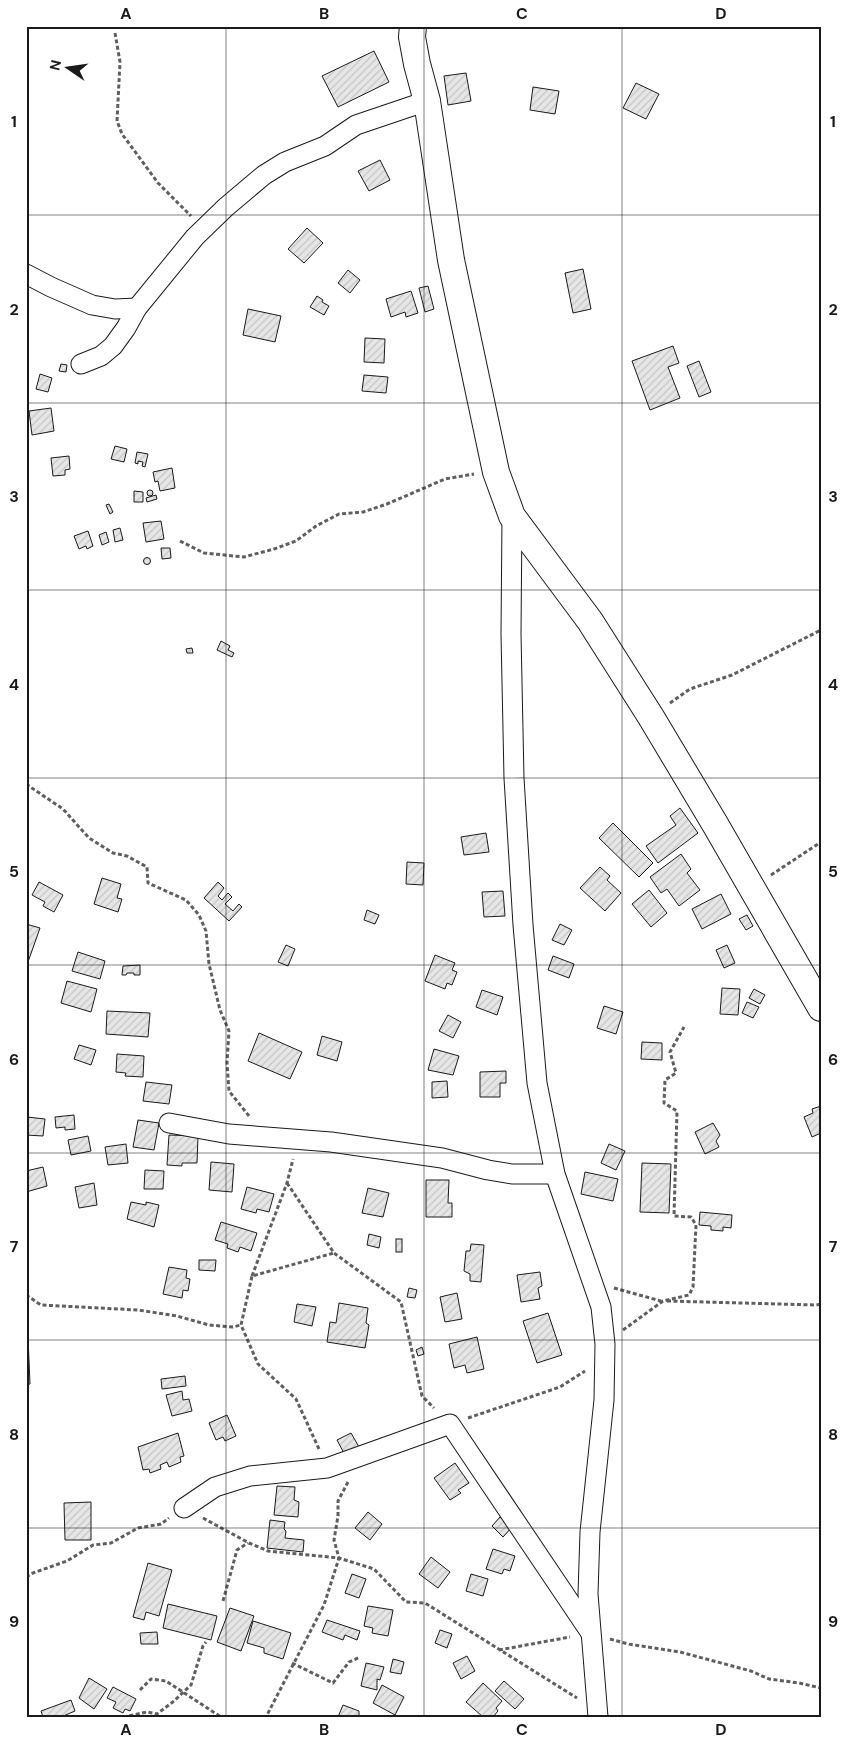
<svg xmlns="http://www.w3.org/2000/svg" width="847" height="1743" font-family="'DM Sans',sans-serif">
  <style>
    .building { fill: url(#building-hatch); stroke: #1a1a1a }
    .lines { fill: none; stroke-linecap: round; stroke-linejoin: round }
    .street-casing { stroke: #1a1a1a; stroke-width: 21 }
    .secondary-casing { stroke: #1a1a1a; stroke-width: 28 }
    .path { stroke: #5f5f5f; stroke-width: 3; stroke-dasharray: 4 2.5; stroke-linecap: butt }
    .street { stroke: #fff; stroke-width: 19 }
    .secondary { stroke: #fff; stroke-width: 26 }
    .grid { fill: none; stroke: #1a1a1a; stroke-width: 1; stroke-opacity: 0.55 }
    .neatline { fill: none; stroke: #1a1a1a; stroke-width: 2 }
    .grid-label { font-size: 16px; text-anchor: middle; font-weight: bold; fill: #1a1a1a }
  </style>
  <defs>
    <pattern id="building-hatch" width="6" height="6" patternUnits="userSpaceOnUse" patternTransform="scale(1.25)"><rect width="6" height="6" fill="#e6e6e6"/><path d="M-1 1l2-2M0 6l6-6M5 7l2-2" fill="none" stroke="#c5c5c5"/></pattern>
  </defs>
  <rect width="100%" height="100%" fill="#fff"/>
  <g class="building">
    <path d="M374,51L389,82L338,107L322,76Z"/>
    <path d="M466,73L471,101L448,105L444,76Z"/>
    <path d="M636,83L659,94L646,119L623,108Z"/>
    <path d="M533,87L559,91L555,114L530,110Z"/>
    <path d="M380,160L390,180L369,191L358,171Z"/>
    <path d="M307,228L323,243L304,263L288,249Z"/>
    <path d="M583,269L591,309L573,313L565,273Z"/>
    <path d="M348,270L360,280L350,293L338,283Z"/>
    <path d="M428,286L434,309L425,312L419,288Z"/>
    <path d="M411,291L418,313L406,317L405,312L391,317L386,299Z"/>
    <path d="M317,296L323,300L322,302L329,306L324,315L310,307Z"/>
    <path d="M248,309L281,316L275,342L243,335Z"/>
    <path d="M365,338L385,339L384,363L364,362Z"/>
    <path d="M673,346L679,363L668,367L680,398L650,410L632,361Z"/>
    <path d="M699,361L711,392L699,397L687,366Z"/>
    <path d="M61,364L67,365L66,372L59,371Z"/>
    <path d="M40,374L52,378L48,392L36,389Z"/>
    <path d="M364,375L388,377L386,393L362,391Z"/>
    <path d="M51,408L54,431L32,435L29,411Z"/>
    <path d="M115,446L127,449L124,462L111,459Z"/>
    <path d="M137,452L148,454L145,467L142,466L143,462L138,461V464L135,463Z"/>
    <path d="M69,456L70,469L65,470V475L53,476L51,458Z"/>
    <path d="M172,468L175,488L160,491L158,481L155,482L153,472Z"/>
    <circle cx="150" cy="493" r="3"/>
    <path d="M134,491L143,492V502H134Z"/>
    <path d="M156,495L157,499L147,502L146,498Z"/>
    <path d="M109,504L113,512L110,514L106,505Z"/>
    <path d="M161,521L164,539L146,542L143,523Z"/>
    <path d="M120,528L123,540L115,542L113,530Z"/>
    <path d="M88,531L93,546L87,549L86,546L79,549L74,536Z"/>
    <path d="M106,532L109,542L102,545L99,535Z"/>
    <path d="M161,548H170L171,558L162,559Z"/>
    <circle cx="147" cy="561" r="3.5"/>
    <path d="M221,641L230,646L228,650L234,653L232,657L217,650Z"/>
    <path d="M192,648L193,653H187L186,649Z"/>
    <path d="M680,808L698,833L658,863L646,846L676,825L670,816Z"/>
    <path d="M613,823L653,863L639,877L599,838Z"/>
    <path d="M486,833L489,852L464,855L461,837Z"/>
    <path d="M681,854L691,869L687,873L700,890L679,906L667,889L661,893L650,877Z"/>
    <path d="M407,862L424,863L423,885L406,884Z"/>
    <path d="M600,867L610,876L607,880L621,893L605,911L580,888Z"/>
    <path d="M102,878L121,884L117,898L122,899L118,912L94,904Z"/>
    <path d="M39,882L63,895L54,912L43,906L45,902L32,895Z"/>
    <path d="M218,882L224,888L218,896L222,900L228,893L232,897L225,904L233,911L239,904L242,907L229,921L204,898Z"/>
    <path d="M649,890L667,913L651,927L632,904Z"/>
    <path d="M503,891L505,916L484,917L482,892Z"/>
    <path d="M721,894L731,914L702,929L692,909Z"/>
    <path d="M367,910L379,915L375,924L364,920Z"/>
    <path d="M747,915L753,926L746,930L739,919Z"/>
    <path d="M26,924L40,928L28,962L26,961Z"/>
    <path d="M560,924L572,930L564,945L552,940Z"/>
    <path d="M286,945L295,949L288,966L278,962Z"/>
    <path d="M727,945L735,963L724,968L716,950Z"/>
    <path d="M78,952L105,961L100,979L72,971Z"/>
    <path d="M435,955L455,963L452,970L457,972L452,985L447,983L445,989L425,981Z"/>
    <path d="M553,956L574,964L569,978L548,970Z"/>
    <path d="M140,965V975H134V973H127L126,975H122L123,966Z"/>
    <path d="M67,981L97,989L91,1012L61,1003Z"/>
    <path d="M722,988L740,989L738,1015L720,1014Z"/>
    <path d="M754,989L765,995L760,1004L749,998Z"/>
    <path d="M482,990L503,997L497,1015L476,1007Z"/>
    <path d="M747,1002L759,1007L753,1018L742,1013Z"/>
    <path d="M604,1006L623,1012L616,1034L597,1028Z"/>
    <path d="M107,1011L150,1013L148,1037L106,1034Z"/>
    <path d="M448,1015L461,1022L453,1038L439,1031Z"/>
    <path d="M259,1033L302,1052L290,1079L248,1061Z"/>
    <path d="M322,1036L342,1042L337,1061L317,1055Z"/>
    <path d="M642,1042L662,1043V1060L641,1059Z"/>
    <path d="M79,1045L96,1050L91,1065L74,1059Z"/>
    <path d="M434,1049L459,1056L453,1075L428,1070Z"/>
    <path d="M117,1054L144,1056L143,1077L125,1076L126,1073L116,1072Z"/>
    <path d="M506,1071V1083H500V1097H480V1072Z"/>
    <path d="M447,1081L448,1097L432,1098V1082Z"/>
    <path d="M146,1082L172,1085L169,1104L143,1101Z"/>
    <path d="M821,1106V1133L812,1137L804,1117L813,1113L812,1109Z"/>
    <path d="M74,1115L75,1129L65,1130V1127L56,1128L55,1117Z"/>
    <path d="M27,1117L45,1119L43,1136L26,1135Z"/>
    <path d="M138,1120L159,1123L154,1150L133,1147Z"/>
    <path d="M713,1123L720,1135L716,1141L719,1147L705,1154L695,1132Z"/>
    <path d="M169,1135L198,1136L197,1163H182V1166L167,1165Z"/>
    <path d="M88,1136L91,1151L71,1155L68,1140Z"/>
    <path d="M126,1144L128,1163L108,1165L105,1147Z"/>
    <path d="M609,1144L625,1151L616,1170L601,1163Z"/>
    <path d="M211,1162L234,1164L232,1192L209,1190Z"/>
    <path d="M642,1163L671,1164L669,1213L640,1212Z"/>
    <path d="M43,1167L47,1186L26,1192V1171Z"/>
    <path d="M145,1170L164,1171L163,1189H144Z"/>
    <path d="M585,1172L618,1179L613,1201L581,1194Z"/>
    <path d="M426,1180H449L448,1203H452V1217H426Z"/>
    <path d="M94,1183L97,1205L79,1208L75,1187Z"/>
    <path d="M247,1187L274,1194L269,1212L257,1209L256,1213L241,1209Z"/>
    <path d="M368,1188L389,1193L383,1217L362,1213Z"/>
    <path d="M131,1202L146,1205V1202L159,1205L154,1227L127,1219Z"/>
    <path d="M700,1212L732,1215L731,1228L723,1227V1231L711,1230V1226L699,1225Z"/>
    <path d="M221,1222L257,1233L251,1251L240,1247L238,1252L227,1248L228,1244L215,1240Z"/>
    <path d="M369,1234L381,1237L379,1248L367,1245Z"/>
    <rect x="396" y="1239" width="6" height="13"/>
    <path d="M471,1244L484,1245L481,1282L470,1281V1274L464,1271L466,1251H470Z"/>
    <path d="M199,1260H216L215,1271L199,1270Z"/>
    <path d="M169,1267L187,1270L186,1278L190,1279L188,1291L183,1290L182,1298L163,1294Z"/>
    <path d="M540,1272L542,1286L538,1288L540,1299L521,1302L517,1275Z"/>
    <path d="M409,1288L417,1290L415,1298L407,1297Z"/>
    <path d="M457,1293L462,1319L445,1322L440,1297Z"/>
    <path d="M339,1303L368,1308L366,1323L369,1325L365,1348L327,1342L330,1322L336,1323Z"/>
    <path d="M297,1304L316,1307L312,1326L294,1322Z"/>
    <path d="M548,1313L562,1355L537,1363L523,1321Z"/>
    <path d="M26,1337H28L30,1384L26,1385Z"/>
    <path d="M477,1337L484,1369L467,1373L465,1365L454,1368L449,1344Z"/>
    <path d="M422,1347L424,1354L418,1356L416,1350Z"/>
    <path d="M185,1376L186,1386L162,1389L161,1379Z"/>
    <path d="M182,1391L183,1400L189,1399L192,1411L172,1416L166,1395Z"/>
    <path d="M227,1415L236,1436L225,1441L223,1437L216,1440L209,1423Z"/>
    <path d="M178,1433L184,1456L180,1457L181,1462L169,1467L167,1462L160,1465L161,1469L150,1473L149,1469L143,1470L138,1447Z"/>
    <path d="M351,1433L359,1447L345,1455L337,1440Z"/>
    <path d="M455,1463L469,1483L458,1490L461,1493L450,1500L434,1478Z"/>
    <path d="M277,1486L295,1487L294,1500L299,1502L298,1517L274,1515Z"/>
    <path d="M91,1502V1540H65L64,1503Z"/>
    <path d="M368,1512L382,1524L370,1540L355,1528Z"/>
    <path d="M500,1517L512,1527L503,1537L492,1526Z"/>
    <path d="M270,1520L285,1522L284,1529L286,1531L285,1538L304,1540L303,1552L267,1548Z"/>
    <path d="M493,1549L515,1556L510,1571L504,1569L502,1574L486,1569Z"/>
    <path d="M431,1557L450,1572L438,1588L419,1574Z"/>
    <path d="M148,1563L172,1570L159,1616L146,1612L144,1620L133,1617Z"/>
    <path d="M352,1574L366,1579L359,1598L345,1593Z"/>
    <path d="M471,1574L488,1579L483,1596L466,1591Z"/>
    <path d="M168,1604L217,1616L211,1640L163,1628Z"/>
    <path d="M368,1606L393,1610L388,1636L372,1633L373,1628L364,1626Z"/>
    <path d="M230,1608L254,1616L241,1651L217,1642Z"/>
    <path d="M327,1620L360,1631L357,1640L345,1635L343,1640L322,1632Z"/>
    <path d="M253,1621L291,1633L283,1659L264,1653V1648L247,1643Z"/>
    <path d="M440,1630L452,1634L447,1648L435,1643Z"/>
    <path d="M157,1632L158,1644H141L140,1633Z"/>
    <path d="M467,1656L475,1671L461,1679L453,1663Z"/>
    <path d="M393,1659L404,1662L401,1674L390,1672Z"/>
    <path d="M366,1663L384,1667L380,1680L377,1679V1690L361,1686Z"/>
    <path d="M89,1678L107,1689L94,1709L79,1698Z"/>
    <path d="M504,1681L524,1699L515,1709L495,1691Z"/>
    <path d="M483,1683L502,1701L496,1708L498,1711L493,1717H483L466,1702Z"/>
    <path d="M382,1685L404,1697L395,1715L373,1703Z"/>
    <path d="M113,1687L136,1699L130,1711L125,1709L123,1713L113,1708L116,1702L107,1698Z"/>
    <path d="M71,1700L75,1711L61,1717H43L41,1711Z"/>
    <path d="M343,1705L359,1711V1716L361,1717H338Z"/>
  </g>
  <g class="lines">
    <g class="street-casing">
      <g id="street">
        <path d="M26,274L51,287L92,305L115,309L137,308"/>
        <path d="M81,364L101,356L113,346L126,328L137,308L195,237L226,207L264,175L285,162L325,146L356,125L427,101"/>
        <path d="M512,516L511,634L514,778L523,925L537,1083L555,1174L601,1307L605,1344L604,1400L590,1532L588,1594L598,1717"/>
        <path d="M169,1123L229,1134L331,1142L442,1158L488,1170L512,1174H555"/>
        <path d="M184,1508L215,1487L250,1476L327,1468L450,1424L590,1632"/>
      </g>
    </g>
    <g class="secondary-casing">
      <path id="secondary" d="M413,26L412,37L417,64L427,101L451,260L496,472L512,516L590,621L651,717L715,824L821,1008"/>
    </g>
    <g class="path">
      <path d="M115,33L120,62L117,121L122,134L158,183L191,216"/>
      <path d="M180,541L204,553L244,557L274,549L296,541L316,526L339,514L363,512L387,504L445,479L474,474"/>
      <path d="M670,703L690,689L732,675L821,630"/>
      <path d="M26,784L63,809L89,838L113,853L127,856L147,867L148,883L186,900L199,915L206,931L209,964L220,1010L229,1031L227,1063L229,1091L249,1116"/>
      <path d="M771,875L821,842"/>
      <path d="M287,1183L334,1253L401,1302L422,1396L434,1408"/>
      <path d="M252,1276L287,1183L293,1159"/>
      <path d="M614,1288L661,1301"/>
      <path d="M26,1295L41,1305L138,1310L177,1316L209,1325L233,1327L241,1325"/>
      <path d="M667,1301L816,1305L821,1304"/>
      <path d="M623,1330L663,1301L689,1295L693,1287L696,1225L691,1217L674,1216L677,1111L664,1103L665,1080L676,1073L670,1052L684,1027"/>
      <path d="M468,1418L560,1387L585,1371"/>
      <path d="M319,1449L296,1399L258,1364L241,1325L252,1276L334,1253"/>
      <path d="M348,1482L338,1501V1516L334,1540L339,1558L374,1569L406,1602L425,1603L577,1698"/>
      <path d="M203,1518L249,1543L268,1551L339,1558L324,1605L266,1717"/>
      <path d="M26,1577L33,1573L67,1561L93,1545L111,1543L138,1528L161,1524L169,1518"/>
      <path d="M223,1601L237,1550L248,1543"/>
      <path d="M610,1639L628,1644L680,1652L751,1671L769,1679L799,1683L821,1688"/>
      <path d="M499,1650L570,1637"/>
      <path d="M292,1663L333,1683L349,1662L360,1657"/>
      <path d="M140,1690L151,1679L166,1681L221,1717"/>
      <path d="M123,1717L147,1712L157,1714L174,1701L191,1685L203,1646L206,1642"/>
    </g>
    <use href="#street" class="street"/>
    <use href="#secondary" class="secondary"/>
  </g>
  <path class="grid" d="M226,26V1717M424,26V1717M622,26V1717M26,215H821M26,403H821M26,590H821M26,778H821M26,965H821M26,1153H821M26,1340H821M26,1528H821"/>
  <rect width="847" height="1743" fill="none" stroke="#ffffff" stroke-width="55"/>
  <g transform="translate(68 68) rotate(283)" stroke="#ffffff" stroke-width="4" paint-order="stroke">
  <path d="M0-4L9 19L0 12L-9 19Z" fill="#1a1a1a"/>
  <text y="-8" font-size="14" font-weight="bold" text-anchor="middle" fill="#1a1a1a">N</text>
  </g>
  <rect x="28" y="28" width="792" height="1688" class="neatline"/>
  <g class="grid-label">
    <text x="126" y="19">A</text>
    <text x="324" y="19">B</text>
    <text x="522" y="19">C</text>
    <text x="721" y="19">D</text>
    <text x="14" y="127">1</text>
    <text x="833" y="127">1</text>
    <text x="14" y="315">2</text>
    <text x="833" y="315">2</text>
    <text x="14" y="502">3</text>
    <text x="833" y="502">3</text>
    <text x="14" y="690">4</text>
    <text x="833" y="690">4</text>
    <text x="14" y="877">5</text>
    <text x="833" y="877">5</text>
    <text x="14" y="1065">6</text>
    <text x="833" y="1065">6</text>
    <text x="14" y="1252">7</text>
    <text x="833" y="1252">7</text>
    <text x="14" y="1440">8</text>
    <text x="833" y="1440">8</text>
    <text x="14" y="1627">9</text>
    <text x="833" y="1627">9</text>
    <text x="126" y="1735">A</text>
    <text x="324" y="1735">B</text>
    <text x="522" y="1735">C</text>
    <text x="721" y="1735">D</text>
  </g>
</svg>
